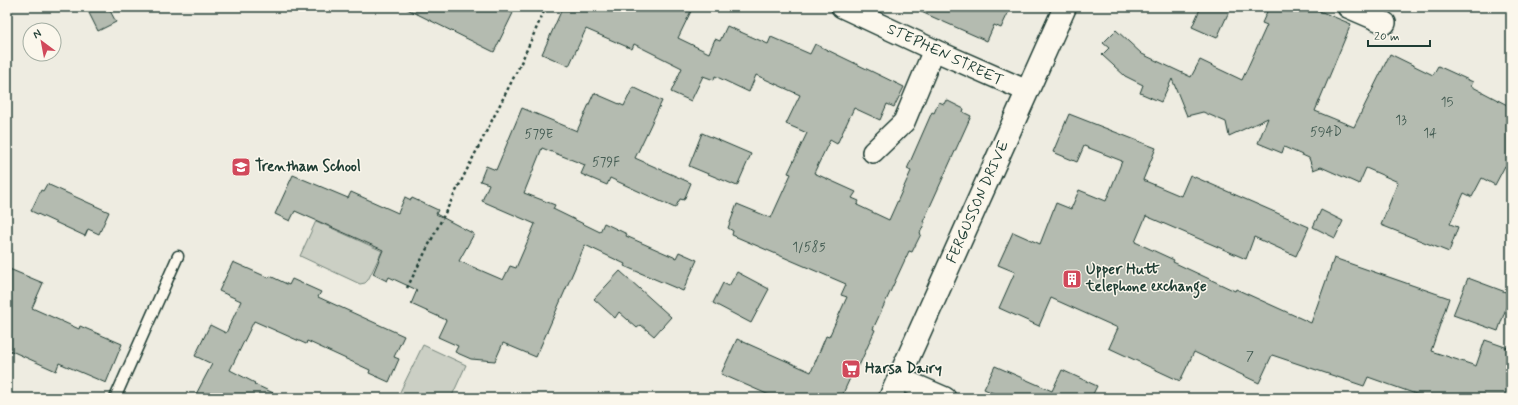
<svg xmlns="http://www.w3.org/2000/svg" width="1518" height="405" font-family="Mynerve,sans-serif">
  <style>
    .green { fill: #cbcfc4; stroke: #75867c }
    .building { fill: #b4bbb0; stroke: #1f3d34 }
    .lines { fill: none; stroke-linecap: round; stroke-linejoin: round }
    .service-casing { stroke: #1f3d34; stroke-width: 13 }
    .minor-casing { stroke: #1f3d34; stroke-width: 24 }
    .secondary-casing { stroke: #1f3d34; stroke-width: 25 }
    .path { stroke: #1f3d34; stroke-width: 2.5; stroke-dasharray: 3 3; stroke-linecap: butt }
    .service { stroke: #fbf7ec; stroke-width: 10 }
    .minor { stroke: #fbf7ec; stroke-width: 21 }
    .secondary { stroke: #fbf7ec; stroke-width: 22 }
    .labels { text-anchor: middle; dominant-baseline: central; stroke-width: 3; stroke-linejoin: round; paint-order: stroke }
    .number-label { font-size: 13px; fill: #445c53 }
    .street-label { font-size: 15px; fill: #1f3d34; stroke: #fbf7ec }
    .poi-label { font-size: 15px; font-weight: bold; fill: #1f3d34; stroke: #fbf7ec; text-anchor: start }
  </style>
  <rect width="100%" height="100%" fill="#eeece1"/>
  <filter id="ink" filterUnits="userSpaceOnUse"><feTurbulence type="fractalNoise" baseFrequency=".025" numOctaves="2"/><feDisplacementMap in="SourceGraphic" scale="8" xChannelSelector="R" yChannelSelector="G"/><feConvolveMatrix kernelMatrix="1 2 1 2 8 2 1 2 1" color-interpolation-filters="sRGB"/></filter>
  <g filter="url(#ink)">
    <g class="green">
      <path d="M316,221L382,251L368,280L365,283L360,284L300,256Z"/>
      <path d="M423,345L466,365L451,398H397Z"/>
    </g>
    <g class="building">
      <path d="M86,7H108L116,22L98,31Z"/>
      <path d="M403,7H500L513,13L494,52Z"/>
      <path d="M563,7H693L678,38L709,53L715,39L720,41L727,26L768,44L771,37L810,54L815,44L904,87L894,107L887,104L880,120L854,108L837,144L830,140L814,173L856,192L852,198L859,201L857,205L889,220L911,171L907,169L932,112L934,113L939,102L944,104L946,100L964,109L963,112L971,116L923,222H925L920,233L921,234L912,252L909,251L873,329L875,330L854,377L851,376L841,398H776L721,374L737,339L811,372L826,336L829,337L847,297L841,295L846,284L732,235L733,231L728,228L737,204L771,218L791,174L788,173L807,133L786,124L800,95L756,75L749,92L715,76L714,80L703,76L691,101L671,92L682,68L634,44L632,49L586,29L569,66L542,54Z"/>
      <path d="M910,7H1011L1001,28L994,25L987,41Z"/>
      <path d="M1201,7H1231L1217,38L1192,27Z"/>
      <path d="M1269,7H1310L1351,24L1315,111L1354,127L1390,54L1433,75L1438,66L1473,82L1471,86L1511,107V169L1505,166L1495,185L1482,178L1472,197L1464,193L1450,224L1458,227L1449,252L1381,225L1398,182L1366,168L1359,184L1321,167L1313,170L1309,158L1284,147L1282,153L1258,143L1268,118L1229,136L1226,122L1203,112L1187,116L1172,79L1161,102L1140,93L1143,85L1125,76L1102,55L1109,48L1103,43L1116,30L1142,54L1191,77L1200,60L1242,80L1267,25L1262,23Z"/>
      <path d="M633,87L662,101L635,158L691,183L684,200L680,199L675,208L610,178L607,185L581,174L585,165L542,148L524,193L555,205L553,209L600,232L604,223L627,234L626,236L676,258L679,252L697,260L683,291L624,266L625,264L585,245L536,357L503,343L495,361L471,359L455,352L458,346L438,337L446,320L411,304L417,290L389,277L387,281L373,274L383,250L295,211L290,221L275,214L293,175L348,198L351,192L398,213L405,197L411,200L412,198L438,210L436,214L474,234L459,261L503,280L510,266L516,268L535,224L482,201L489,184L480,181L486,166L496,170L522,108L577,131L594,93L624,106Z"/>
      <path d="M1069,114L1156,148L1143,180L1181,196L1190,175L1309,227L1296,256L1254,237L1246,259L1146,216L1135,242L1174,260L1173,262L1235,291L1236,289L1311,323L1334,258L1449,298L1431,351L1476,366L1485,340L1511,349V390L1508,398H1427L1368,377L1364,386L1272,355L1259,383L1194,352L1180,381L1109,348L1118,328L1051,298L1039,326L999,308L1015,272L998,265L1013,232L1040,244L1056,203L1071,209L1079,190L1106,201L1122,161L1084,146L1077,162L1053,152Z"/>
      <path d="M702,133L751,154L737,186L689,166Z"/>
      <path d="M47,184L109,212L99,234L88,229L85,236L31,211L41,190L43,191Z"/>
      <path d="M1321,210L1343,221L1335,238L1313,227Z"/>
      <path d="M233,262L269,278L270,276L289,285L292,279L321,292L318,297L404,336L394,357L399,359L389,382L369,373L370,370L307,341L306,344L254,321L230,370L255,383L254,384L284,398H194L212,364L195,356L210,325L226,333L241,301L219,291Z"/>
      <path d="M7,268L43,283L32,308L79,329L80,326L122,344L106,383L59,363L56,371L7,349Z"/>
      <path d="M620,271L671,317L654,336L641,325L637,328L619,312L615,318L594,299Z"/>
      <path d="M737,272L769,289L751,323L713,303L723,283L729,286Z"/>
      <path d="M1468,278L1511,294L1498,331L1453,315Z"/>
      <path d="M995,366L1052,391L1062,370L1097,386L1091,398H1004L984,389Z"/>
    </g>
    <g class="lines">
      <g class="service-casing">
        <path id="service" d="M115,398L178,256"/>
      </g>
      <g class="minor-casing">
        <g id="minor">
          <path d="M842,7L934,50L1027,91"/>
          <path d="M1348,7L1385,23"/>
          <path d="M873,152L904,122L934,50"/>
          <path d="M899,378L945,398"/>
        </g>
      </g>
      <g class="secondary-casing">
        <path id="secondary" d="M890,398L1065,7"/>
      </g>
      <path class="path" d="M407,288L519,67L546,7"/>
      <use href="#service" class="service"/>
      <use href="#minor" class="minor"/>
      <use href="#secondary" class="secondary"/>
    </g>
  </g>
  <defs>
    <g id="school-square" transform="scale(1)"><rect x="-9" y="-9" width="18" height="18" rx="4" fill="#d1495b" stroke="#fbf7ec"/><path d="M0-5L7-2L0 1L-7-2ZM-4 1L0 2.5L4 1V4Q0 6-4 4Z" fill="#fff"/></g>
    <g id="building-square" transform="scale(1)"><rect x="-9" y="-9" width="18" height="18" rx="4" fill="#d1495b" stroke="#fbf7ec"/><path d="M-4-6H4V6H1V3H-1V6H-4ZM-2.5-4.3h1.7v1.8h-1.7ZM.8-4.3h1.7v1.8H.8ZM-2.5-1h1.7V.8h-1.7ZM.8-1h1.7V.8H.8Z" fill="#fff"/></g>
    <g id="supermarket-square" transform="scale(1)"><rect x="-9" y="-9" width="18" height="18" rx="4" fill="#d1495b" stroke="#fbf7ec"/><path d="M-6-5.5h2.5l.6 2H6L4.5 2H-2.5L-4.4-4H-6ZM-1.5 3.2a1.3 1.3 0 1 0 .1 0ZM3 3.2a1.3 1.3 0 1 0 .1 0Z" fill="#fff"/></g>
  </defs>
  <g fill-rule="evenodd">
    <use href="#school-square" x="241" y="167"/>
    <use href="#building-square" x="1072" y="279"/>
    <use href="#supermarket-square" x="851" y="369"/>
  </g>
  <g class="labels">
    <g class="number-label">
      <text x="1447" y="102">15</text>
      <text x="1401" y="120">13</text>
      <text x="1326" y="132">594D</text>
      <text x="1430" y="133">14</text>
      <text x="539" y="134">579E</text>
      <text x="606" y="162">579F</text>
      <text x="809" y="247">1/585</text>
      <text x="1250" y="356">7</text>
    </g>
    <g class="street-label">
      <text transform="translate(945 55) rotate(25)">STEPHEN STREET</text>
      <text transform="translate(978 202) rotate(-66)">FERGUSSON DRIVE</text>
    </g>
    <g class="poi-label">
      <text x="255" y="167">Trentham School</text>
      <text x="1086" y="270">Upper Hutt<tspan x="1086" dy="17">telephone exchange</tspan></text>
      <text x="865" y="369">Harsa Dairy</text>
    </g>
  </g>
  <rect width="1518" height="405" fill="none" stroke="#fbf7ec" stroke-width="24"/>
  <rect x="12" y="12" width="1494" height="381" fill="none" stroke="#1f3d34" stroke-width="1.5" filter="url(#ink)"/>
  <g transform="translate(42 42) rotate(328)"><circle r="19" fill="#fbf7ec" stroke="#a3ada2"/>
  <path d="M0-3L7 15L0 10L-7 15Z" fill="#d1495b"/>
  <text y="-6" font-size="11" font-weight="bold" text-anchor="middle" fill="#1f3d34">N</text>
  </g>
  <path d="M1368 40v6h62v-6" fill="none" stroke="#1f3d34" stroke-width="2"/>
  <text x="1374" y="40" font-size="12" fill="#1f3d34" stroke="#fbf7ec" stroke-width="3" paint-order="stroke">20 m</text>
</svg>
